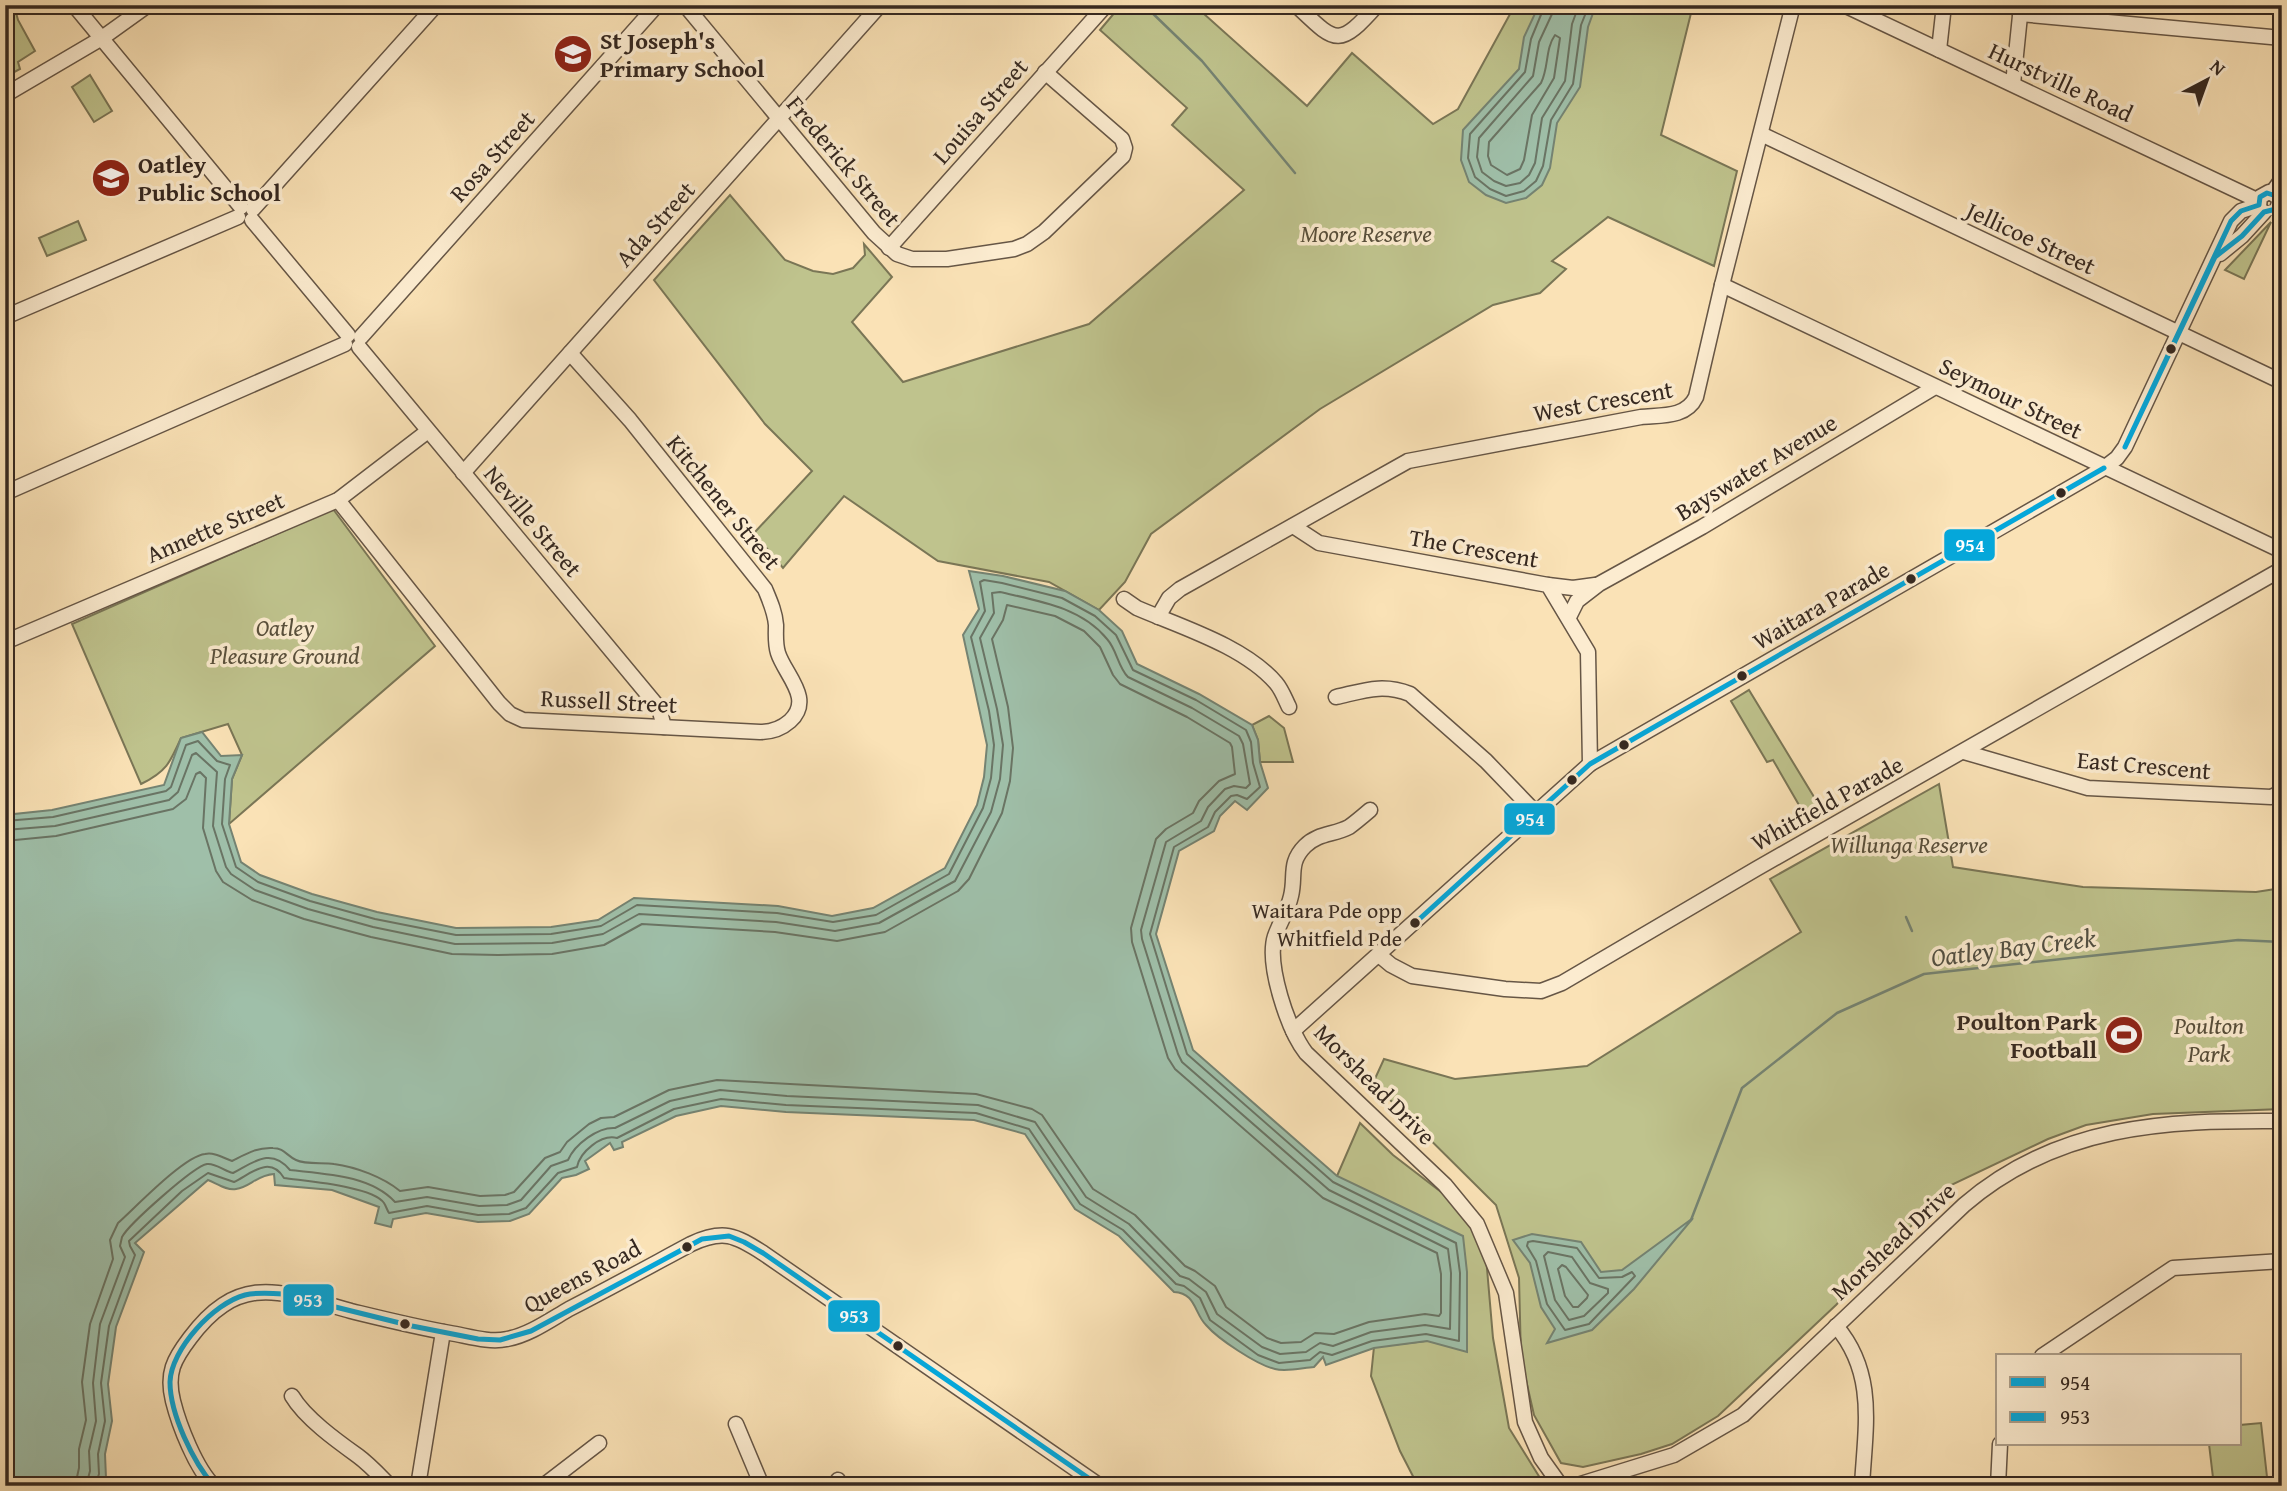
<svg xmlns="http://www.w3.org/2000/svg" width="2287" height="1491" font-family="'Gentium Book Plus',serif">
  <style>
    .green { fill: #bfc38d; stroke: #7a7656; stroke-width: 2 }
    .water { fill: #9fbfa9; stroke: #758372; stroke-width: 2 }
    .lines { fill: none; stroke-linecap: round; stroke-linejoin: round }
    .shore { stroke: #6a7464; stroke-width: 2 }
    .stream { stroke: #758372; stroke-width: 2.5 }
    .minor-casing { stroke: #665646; stroke-width: 17 }
    .minor { stroke: #fcecd0; stroke-width: 14 }
    .bus-1-casing { stroke: #fcecd0; stroke-width: 10 }
    .bus-2-casing { stroke: #fcecd0; stroke-width: 10 }
    .bus-1 { stroke: #05a7da; stroke-width: 5 }
    .bus-2 { stroke: #05a7da; stroke-width: 5 }
    .bus-dot { fill: #352820; stroke: #fcecd0; stroke-width: 2.5 }
    .labels { text-anchor: middle; dominant-baseline: central; stroke-width: 7; stroke-linejoin: round; paint-order: stroke }
    .bus-label { font-size: 22px; fill: #352820; stroke: #fcecd0; text-anchor: end }
    .poi-label { font-size: 24px; font-weight: bold; fill: #352820; stroke: #fcecd0; text-anchor: start }
    .street-label { font-size: 24px; fill: #352820; stroke: #fcecd0 }
    .park-label { font-size: 24px; font-style: italic; fill: #584f3b; stroke: #fcecd0 }
    .water-label { font-size: 26px; font-style: italic; fill: #504e42; stroke: #fcecd0 }
    .line-badge { stroke: #fcecd0; stroke-width: 2.5 }
    .badge-label { font-size: 19px; text-anchor: middle; font-weight: bold; fill: #fff }
  </style>
  <rect width="100%" height="100%" fill="#fae2b6"/>
  <filter id="stains"><feTurbulence type="fractalNoise" baseFrequency=".00286" numOctaves="4"/><feColorMatrix values="0 0 0 0 .2 0 0 0 0 .09 0 0 0 0 .02 0 0 0 .5 -.17"/></filter>
  <radialGradient id="worn" r=".72"><stop offset=".6" stop-color="#630" stop-opacity="0"/><stop offset="1" stop-color="#630" stop-opacity=".3"/></radialGradient>
  <g class="green">
    <path d="M5,5H14L18,20L35,51L18,62L20,69L5,77Z"/>
    <path d="M1121,5H1194L1307,106L1352,53L1433,124L1458,109L1515,5H1693L1661,135L1737,171L1714,266L1608,217L1552,261L1566,269L1540,293L1493,305L1320,409L1151,534L1125,582L1099,610L1049,582L938,561L844,496L783,568L754,533L812,471L765,424L654,280L730,195L785,260L813,271L833,274L853,268L865,255L864,244L892,277L852,322L903,382L1089,324L1244,190L1172,125L1187,108L1100,30Z"/>
    <path d="M90,75L112,111L94,122L72,87Z"/>
    <path d="M78,221L86,240L47,256L39,238Z"/>
    <path d="M2271,222L2244,279L2225,270Z"/>
    <path d="M333,509L435,646L229,824L232,779L242,755L228,724L181,738C170,763 166,772 141,784L72,624Z"/>
    <path d="M1749,690L1825,815L1810,824L1773,760L1767,762L1731,701Z"/>
    <path d="M1269,716L1284,728L1293,762H1260L1258,740L1252,725Z"/>
    <path d="M1939,784L1953,867L2083,887L2256,892L2282,888V1109L2153,1114L2086,1125L2048,1139L1949,1186L1836,1305L1718,1416L1672,1444L1641,1454L1583,1467L1561,1463L1534,1415L1521,1358L1519,1278L1496,1205L1373,1083L1384,1059L1455,1079L1587,1066L1801,932L1770,879Z"/>
    <path d="M1360,1123L1393,1155L1445,1195L1475,1229L1486,1257L1493,1338L1509,1428L1545,1486H1418L1400,1451L1371,1376L1374,1347L1427,1341L1337,1176Z"/>
    <path d="M2261,1423L2268,1486H2214L2209,1444H2240V1425Z"/>
  </g>
  <g class="water">
    <path d="M1539,5H1596L1588,27L1580,87L1557,123L1550,168L1542,185L1526,198L1506,203L1486,195L1469,182L1461,160L1463,130L1519,69L1524,37Z"/>
    <path d="M969,571L1003,576L1065,591L1099,610L1122,631L1137,664L1199,694L1252,725L1258,740L1260,762L1268,788L1247,810L1235,801L1220,816L1214,831L1179,851L1156,934L1193,1050L1337,1176L1463,1236L1467,1272V1352L1427,1341L1374,1348L1326,1365L1323,1357L1314,1367C1302,1368 1286,1372 1275,1369C1257,1365 1218,1339 1206,1325C1194,1313 1196,1293 1174,1292L1119,1236L1075,1209L1025,1134L974,1120L786,1112L721,1106L676,1116L622,1142L623,1147L614,1150L610,1143L585,1161L589,1169L576,1175L562,1178L529,1214L510,1221L478,1222L426,1213L393,1219L391,1227L375,1223L379,1207L332,1190L275,1185L274,1174C257,1175 250,1187 236,1189C227,1191 216,1183 208,1180L135,1243L144,1252L116,1327L108,1384L112,1421L105,1454L106,1478L101,1483L102,1486H5V815L52,810L164,785L181,738L202,732L221,756L242,755L232,779L229,824L241,862L260,875L312,894L377,912L456,928L551,927L598,920L634,898L778,906L832,916L873,908L945,868L977,805L984,777L987,745L963,635L979,609Z"/>
    <path d="M1693,1218L1634,1289L1592,1330L1547,1343L1555,1329L1541,1307L1530,1263L1513,1240L1532,1234L1581,1242L1601,1272L1622,1270Z"/>
  </g>
  <g class="lines">
    <g class="shore">
      <path d="M1545,5L1531,39L1525,72L1470,134L1468,158L1475,177L1490,189L1506,196L1524,191L1536,181L1543,166L1551,120L1573,84L1581,25L1589,5"/>
      <path d="M1554,5L1552,14L1539,42L1533,76L1479,138L1477,157L1482,172L1494,181L1506,186L1520,183L1529,175L1535,163L1542,118L1565,81L1572,24L1579,5"/>
      <path d="M1555,35L1560,38L1554,78L1532,115L1524,160L1520,169L1507,175L1491,165L1488,156L1489,142L1541,83C1549,67 1545,49 1555,35Z"/>
      <path d="M5,821L53,817L166,791L171,787L186,745L198,741L217,761L230,765L225,779L222,824L236,867L258,882L310,901L375,919L456,935L551,934L601,926L637,905L777,913L833,922L876,915L949,874L983,808L991,778L994,745L989,711L971,637L985,611L980,582L984,580L1002,583L1062,598L1095,616L1116,635L1133,670L1196,700L1246,730L1251,742L1253,763L1260,787L1247,799L1237,795L1231,796L1215,812L1208,827L1174,847L1150,934L1187,1054L1333,1182L1456,1243L1460,1273L1459,1341L1426,1334L1372,1341L1332,1355L1320,1352L1310,1360L1279,1363L1258,1355L1210,1320L1200,1298L1184,1286L1176,1284L1123,1230L1080,1204L1029,1129L976,1113L786,1105L721,1099L674,1109L617,1138C601,1134 580,1152 577,1167L558,1173L526,1208L509,1214L478,1215L427,1206L389,1213C387,1210 386,1206 384,1203C373,1186 303,1181 284,1178C270,1155 252,1173 234,1182L208,1173L182,1191L129,1241L130,1246L135,1255L109,1326L101,1383L105,1421L98,1454L99,1474L95,1486"/>
      <path d="M5,830L55,826L169,800L178,792L192,755L196,753L217,772L213,826L226,867L231,874L255,890L308,909L373,927L455,944L552,943L603,934L639,914L776,922L835,931L879,923L955,881L991,812L1000,779L1003,745L997,709L980,638L994,613L992,593L1000,592C1038,601 1081,607 1107,639C1117,650 1118,667 1128,677L1192,708L1239,736L1243,744L1250,784L1246,788L1234,786L1225,789L1208,807L1201,821L1166,842L1141,930L1142,939L1178,1054L1182,1062L1329,1190L1448,1249L1451,1273L1450,1329L1425,1325L1371,1332L1333,1346L1320,1343L1306,1352L1280,1354L1262,1347L1217,1314L1206,1292L1189,1279L1180,1276L1129,1224L1086,1197L1035,1122L978,1105L787,1096L720,1090L670,1101L615,1128C598,1127 575,1144 568,1160L551,1166L521,1200L507,1205L479,1206L427,1197L395,1202C370,1175 325,1174 290,1170C271,1147 254,1162 233,1173C224,1171 216,1163 207,1164C194,1166 129,1224 122,1237L120,1246L125,1257L100,1324L93,1383L96,1421L89,1451L90,1471L86,1486"/>
      <path d="M5,841L56,836L173,809L186,799L196,774L200,772L206,778L203,828L216,871L223,882L252,900L304,919L371,937L452,954L498,955L552,954L604,945L642,924L775,932L837,941L885,932L958,891L969,879L1002,813L1010,781L1013,748L1008,707L992,639L1003,620L1007,605L1055,616L1084,631L1100,647L1113,675L1120,684L1187,717L1230,743L1232,747L1235,774L1219,781L1199,801L1193,813L1166,829L1156,839L1131,928L1132,942L1168,1058L1175,1069L1323,1198L1437,1253L1441,1274V1313L1439,1316L1425,1314L1369,1322L1334,1334L1315,1333L1301,1342L1281,1343L1267,1338L1226,1307L1215,1286L1195,1271L1185,1266L1135,1215L1093,1189L1042,1115L1032,1109L976,1094L717,1080L669,1090L614,1117L601,1118L589,1124L567,1142L560,1152L545,1158L514,1192L505,1195L480,1196L428,1187L400,1191C383,1177 356,1167 334,1164C324,1162 306,1165 296,1160C287,1156 284,1148 273,1148C257,1147 246,1154 232,1161C223,1158 215,1152 205,1154C184,1156 135,1208 118,1223L110,1240L113,1259L90,1324L82,1382L86,1420L79,1449V1468L75,1486"/>
      <path d="M1533,1241L1577,1248L1599,1278L1622,1277L1632,1272L1635,1276L1589,1324L1565,1330L1547,1304L1536,1261L1527,1246L1528,1242Z"/>
      <path d="M1548,1252L1572,1257L1590,1283L1608,1289V1293L1584,1316L1569,1320L1555,1300L1544,1256Z"/>
      <path d="M1562,1265L1566,1267L1588,1295L1587,1298L1578,1307H1573L1565,1296L1558,1269Z"/>
    </g>
    <g class="stream">
      <path d="M1144,5L1202,61L1295,173"/>
      <path d="M1906,917L1912,931"/>
      <path d="M1691,1220L1742,1088L1837,1013L1924,974L2238,940L2282,942"/>
    </g>
    <g class="minor-casing">
      <g id="minor">
        <path d="M74,5L241,207"/>
        <path d="M685,5L874,233L897,254L912,259H947L1014,249L1027,244L1044,232L1123,156L1125,148L1122,139L1045,72"/>
        <path d="M1296,5C1336,43 1338,49 1377,5"/>
        <path d="M1844,5L2259,201"/>
        <path d="M2020,14L2282,38"/>
        <path d="M1939,50L1944,5"/>
        <path d="M2013,84L2021,6"/>
        <path d="M5,95L102,38L148,5"/>
        <path d="M1761,134L2282,382"/>
        <path d="M2272,193L2282,179"/>
        <path d="M2259,206L2260,197L2269,192L2278,197L2279,203L2277,209"/>
        <path d="M253,209L436,5"/>
        <path d="M252,220L348,335"/>
        <path d="M889,248L1106,5"/>
        <path d="M2220,254L2242,236L2264,212"/>
        <path d="M1722,285L2282,551"/>
        <path d="M5,317L238,217"/>
        <path d="M361,337L657,5"/>
        <path d="M359,347L659,708L664,727"/>
        <path d="M463,473L880,5"/>
        <path d="M5,493L345,344"/>
        <path d="M338,500L499,703L510,714L523,720L760,732C771,732 781,729 790,721C814,699 785,675 778,653C775,643 776,635 776,625C775,612 770,601 765,589L630,420L570,353"/>
        <path d="M1293,526L1319,543L1548,585L1588,652L1590,764"/>
        <path d="M1548,585L1573,588L1595,585"/>
        <path d="M1124,599L1137,608C1181,627 1244,646 1276,683C1282,690 1285,699 1289,707"/>
        <path d="M1158,617L1169,598L1180,589L1408,461L1641,417C1661,415 1686,418 1696,397L1722,285L1793,5"/>
        <path d="M1569,617L1577,601L1599,584L1702,527L1935,387"/>
        <path d="M5,642L338,500L428,431"/>
        <path d="M1336,697C1363,691 1382,683 1410,694L1486,761L1536,813"/>
        <path d="M1964,752L2088,788L2271,797L2282,792"/>
        <path d="M1370,810C1363,816 1356,822 1349,827C1334,835 1318,833 1305,846C1288,863 1296,876 1291,896C1288,910 1280,922 1275,936C1266,964 1288,1030 1306,1053L1445,1185L1477,1224L1506,1293L1525,1422L1541,1458L1561,1486"/>
        <path d="M1379,955L1391,965L1412,976L1505,989L1541,991L1562,983L1756,869L2282,569"/>
        <path d="M1293,1031L1590,764L2104,468L2117,458L2125,447L2231,221L2241,211L2259,205"/>
        <path d="M1836,1326C1877,1374 1865,1428 1862,1486"/>
        <path d="M2042,1356L2173,1268L2282,1261"/>
        <path d="M292,1396C305,1418 337,1441 358,1456C369,1464 380,1476 390,1486"/>
        <path d="M736,1424L762,1486"/>
        <path d="M838,1480L839,1486"/>
        <path d="M214,1486C196,1469 179,1425 173,1401C166,1373 174,1359 190,1338C240,1271 282,1292 351,1311C384,1319 416,1327 450,1333C468,1336 489,1343 507,1339C529,1335 550,1320 569,1309C610,1288 650,1266 691,1244C723,1229 735,1235 763,1253L1100,1486"/>
        <path d="M418,1486L443,1332"/>
        <path d="M543,1486L599,1443"/>
        <path d="M1574,1486L1674,1455L1743,1415L1964,1205C2057,1125 2164,1120 2282,1121"/>
        <path d="M1998,1486L2000,1444"/>
      </g>
    </g>
    <use href="#minor" class="minor"/>
    <g class="bus-1-casing">
      <g id="bus-1">
        <path d="M2267,193L2276,196L2278,205L2276,209L2264,212L2242,236L2215,257L2125,447L2231,221L2241,211L2259,205L2260,197Z"/>
        <path d="M1415,923L1590,764L2104,468"/>
      </g>
    </g>
    <g class="bus-2-casing">
      <path id="bus-2" d="M214,1486C193,1462 170,1414 170,1382C171,1349 214,1303 245,1295C257,1292 270,1293 283,1294L412,1326L478,1339L500,1340L531,1331L702,1239L729,1236L744,1242L763,1253L1100,1486"/>
    </g>
    <use href="#bus-1" class="bus-1"/>
    <use href="#bus-2" class="bus-2"/>
  </g>
  <defs>
    <g id="school-disc" transform="scale(2.0125)"><circle r="9.5" fill="#8f2418" stroke="#fcecd0"/><path d="M0-5L7-2L0 1L-7-2ZM-4 1L0 2.5L4 1V4Q0 6-4 4Z" fill="#fff"/></g>
    <g id="stadium-disc" transform="scale(2.0125)"><circle r="9.5" fill="#8f2418" stroke="#fcecd0"/><path d="M0-5a6.5 5 0 1 0 0 10a6.5 5 0 1 0 0-10ZM-3.5-1.8h7v3.6h-7Z" fill="#fff"/></g>
  </defs>
  <g fill-rule="evenodd">
    <use href="#school-disc" x="573" y="54"/>
    <use href="#school-disc" x="111" y="178"/>
    <use href="#stadium-disc" x="2124" y="1035"/>
  </g>
  <g class="bus-dot">
    <circle cx="2171" cy="349" r="6"/>
    <circle cx="2061" cy="493" r="6"/>
    <circle cx="1911" cy="579" r="6"/>
    <circle cx="1742" cy="676" r="6"/>
    <circle cx="1624" cy="745" r="6"/>
    <circle cx="1572" cy="780" r="6"/>
    <circle cx="1415" cy="923" r="6"/>
    <circle cx="687" cy="1247" r="6"/>
    <circle cx="405" cy="1324" r="6"/>
    <circle cx="898" cy="1346" r="6"/>
  </g>
  <g class="labels">
    <g class="bus-label">
      <text x="1402" y="910">Waitara Pde opp<tspan x="1402" dy="28">Whitfield Pde</tspan></text>
    </g>
    <g class="poi-label">
      <text x="600" y="40">St Joseph's<tspan x="600" dy="28">Primary School</tspan></text>
      <text x="138" y="164">Oatley<tspan x="138" dy="28">Public School</tspan></text>
      <text x="2097" y="1021" text-anchor="end">Poulton Park<tspan x="2097" dy="28">Football</tspan></text>
    </g>
    <g class="street-label">
      <text transform="translate(2061 82) rotate(25)">Hurstville Road</text>
      <text transform="translate(980 111) rotate(-49)">Louisa Street</text>
      <text transform="translate(492 156) rotate(-48)">Rosa Street</text>
      <text transform="translate(844 161) rotate(50)">Frederick Street</text>
      <text transform="translate(655 224) rotate(-48)">Ada Street</text>
      <text transform="translate(2031 238) rotate(25)">Jellicoe Street</text>
      <text transform="translate(2011 398) rotate(26)">Seymour Street</text>
      <text transform="translate(1603 401) rotate(-10)">West Crescent</text>
      <text transform="translate(1756 467) rotate(-31)">Bayswater Avenue</text>
      <text transform="translate(724 502) rotate(51)">Kitchener Street</text>
      <text transform="translate(533 521) rotate(50)">Neville Street</text>
      <text transform="translate(215 527) rotate(-23)">Annette Street</text>
      <text transform="translate(1474 548) rotate(10)">The Crescent</text>
      <text transform="translate(1821 605) rotate(-30)">Waitara Parade</text>
      <text transform="translate(609 701) rotate(3)">Russell Street</text>
      <text transform="translate(2144 765) rotate(5)">East Crescent</text>
      <text transform="translate(1827 803) rotate(-29)">Whitfield Parade</text>
      <text transform="translate(1375 1084) rotate(45)">Morshead Drive</text>
      <text transform="translate(1893 1241) rotate(-43)">Morshead Drive</text>
      <text transform="translate(582 1276) rotate(-28)">Queens Road</text>
    </g>
    <g class="park-label">
      <text x="1366" y="233">Moore Reserve</text>
      <text x="285" y="627">Oatley<tspan x="285" dy="28">Pleasure Ground</tspan></text>
      <text x="1909" y="844">Willunga Reserve</text>
      <text x="2209" y="1025">Poulton<tspan x="2209" dy="28">Park</tspan></text>
    </g>
    <g class="water-label">
      <text transform="translate(2013 947) rotate(-7)">Oatley Bay Creek</text>
    </g>
  </g>
  <g class="line-badge">
    <rect x="1943" y="528" width="53" height="34" rx="7" fill="#05a7da"/>
    <rect x="1503" y="802" width="53" height="34" rx="7" fill="#05a7da"/>
    <rect x="282" y="1283" width="53" height="34" rx="7" fill="#05a7da"/>
    <rect x="827" y="1299" width="54" height="34" rx="7" fill="#05a7da"/>
  </g>
  <g class="badge-label">
    <text x="1970" y="552">954</text>
    <text x="1530" y="826">954</text>
    <text x="308" y="1307">953</text>
    <text x="854" y="1323">953</text>
  </g>
  <rect width="2287" height="1491" fill="none" stroke="#fae2b6" stroke-width="28"/>
  <rect x="7" y="7" width="2273" height="1477" fill="none" stroke="#352820" stroke-width="3.5"/>
  <rect x="14" y="14" width="2259" height="1463" fill="none" stroke="#352820" stroke-width="2"/>
  <rect x="1996" y="1354" width="245" height="91" fill="#fcecd0" stroke="#ac9e8a" stroke-width="2"/>
  <rect x="2010" y="1377" width="35" height="10" fill="#05a7da" stroke="#ac9e8a" stroke-width="2"/>
  <text x="2060" y="1390" font-size="21" fill="#352820">954</text>
  <rect x="2010" y="1412" width="35" height="10" fill="#05a7da" stroke="#ac9e8a" stroke-width="2"/>
  <text x="2060" y="1424" font-size="21" fill="#352820">953</text>
  <g transform="translate(2207 80) rotate(41)" stroke="#fcecd0" stroke-width="5" paint-order="stroke">
  <path d="M0-5L12 26L0 18L-12 26Z" fill="#352820"/>
  <text y="-10" font-size="19" font-weight="bold" text-anchor="middle" fill="#352820">N</text>
  </g>
  <rect width="100%" height="100%" filter="url(#stains)"/>
  <rect width="100%" height="100%" fill="url(#worn)"/>
</svg>
